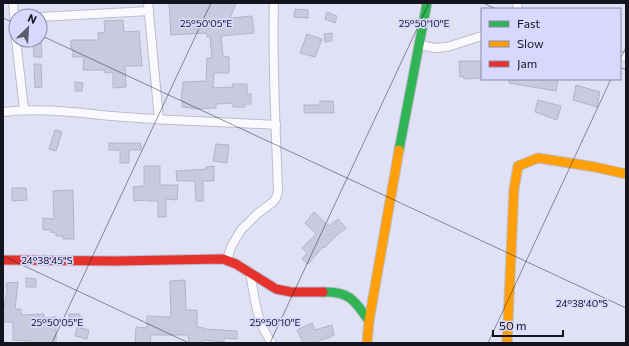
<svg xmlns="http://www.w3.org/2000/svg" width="629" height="346" font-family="Commissioner,sans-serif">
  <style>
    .building { fill: #cacadf; stroke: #b4b4c4 }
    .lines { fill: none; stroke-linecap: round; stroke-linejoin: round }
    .street-casing { stroke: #bcbdcd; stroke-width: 10 }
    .fast-casing { stroke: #bcbdcd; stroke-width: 11 }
    .slow-casing { stroke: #bcbdcd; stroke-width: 11 }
    .jam-casing { stroke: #bcbdcd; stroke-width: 11 }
    .street { stroke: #fafafe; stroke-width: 8 }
    .fast { stroke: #30b455; stroke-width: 9 }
    .slow { stroke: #ff9f0a; stroke-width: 9 }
    .jam { stroke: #e5322d; stroke-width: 9 }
    .ticks { fill: none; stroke: #141421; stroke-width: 1; stroke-opacity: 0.45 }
    .ticks-label { font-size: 10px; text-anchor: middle; fill: #141421; stroke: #d8d8ff; stroke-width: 3.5; stroke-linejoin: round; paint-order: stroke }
  </style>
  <rect width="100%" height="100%" fill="#e1e1f6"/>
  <g class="building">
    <path d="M169,3H236L230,18L252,16L254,33L221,36L223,56L229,57V73H214L213,88L233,87L232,84H247V94H251V104H245V107H233V103L216,104V108L198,109L182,107L183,101L181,100L183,82L206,81L207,58H212L210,37H207L206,33L171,35Z"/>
    <path d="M295,9L308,10V18L294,17Z"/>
    <path d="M327,12L337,16L335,23L325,19Z"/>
    <path d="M123,20L124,32L139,31L142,66H125L126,87L113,88V72L105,73V70H83L84,57H73V49H71V40H99L98,33L105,32L104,21Z"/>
    <path d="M332,33V41L325,42L324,34Z"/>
    <path d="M307,34L322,39L315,57L300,53Z"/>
    <path d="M41,41L42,57H34L33,42Z"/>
    <path d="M459,61H482V78L464,79L463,76L460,77Z"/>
    <path d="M34,64H41L42,87L35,88Z"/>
    <path d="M509,79H558L556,91L509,83Z"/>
    <path d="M75,82L83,83L82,91H75Z"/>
    <path d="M576,85L600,92L597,107L573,100Z"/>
    <path d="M538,100L561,106L557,120L535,112Z"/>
    <path d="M320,101H333L334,113H304V105H320Z"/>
    <path d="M55,130L62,132L56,151L49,149Z"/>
    <path d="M109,143H141V150H129V163H120V150H109Z"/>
    <path d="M216,144L229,145L227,163L213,161Z"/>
    <path d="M144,166H160V185H178L177,200L166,199V217H158V201H148V200L134,201L133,187L144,186Z"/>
    <path d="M214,166V181H203V201H196L195,181H177L176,171L207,169L206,167Z"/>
    <path d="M12,188H26L27,200L12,201Z"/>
    <path d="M73,190L74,239H63V236H56V233L51,232V230H43V218L54,219L53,191Z"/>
    <path d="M314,212L329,226L338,219L346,228L337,235L324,248L323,247L308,264L302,259L307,253L302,248L316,234L305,223Z"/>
    <path d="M26,278L36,279V287H26Z"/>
    <path d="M185,280L186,310H197V327L204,328V329L237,331V339L224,338V342L202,340V343H189L188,335H151L150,343H135L136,327L147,328V316L171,317L170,281Z"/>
    <path d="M18,282L15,309H21V315L44,314V318L56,317V343H31V341L13,340V322H3V308H4L7,290L6,283Z"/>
    <path d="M68,314H80V321L72,322Z"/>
    <path d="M312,323L315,330L332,325L334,335L331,336V337L318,341L319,343H303L297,330Z"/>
    <path d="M77,327L89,330L87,339L75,336Z"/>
  </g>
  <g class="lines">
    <g class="street-casing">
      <g id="street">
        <path d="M13,3L16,36"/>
        <path d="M148,3L159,119"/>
        <path d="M517,3L518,9"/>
        <path d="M40,17L149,11"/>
        <path d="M16,40L24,109"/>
        <path d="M419,45L435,48L447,47L482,36"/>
        <path d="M620,56L626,57"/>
        <path d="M3,112C43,107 84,114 124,117C175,121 226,122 276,125"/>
        <path d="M227,260L231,247L241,230L257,214L273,202L276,198L278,192C276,129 272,66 274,3"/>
        <path d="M250,273C255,298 256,322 272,343"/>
      </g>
    </g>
    <g class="fast-casing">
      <g id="fast">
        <path d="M399,150L427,3"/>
        <path d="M323,292C350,291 355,301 369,321"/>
      </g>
    </g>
    <g class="slow-casing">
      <g id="slow">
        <path d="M367,343L369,321L399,150"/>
        <path d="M507,343L514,189L518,166L538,158L595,167L626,174"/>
      </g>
    </g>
    <g class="jam-casing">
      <path id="jam" d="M3,260L116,261L223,259L236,264L276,289L291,292H323"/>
    </g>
    <use href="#street" class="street"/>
    <use href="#fast" class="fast"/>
    <use href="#slow" class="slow"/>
    <use href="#jam" class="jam"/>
  </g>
  <path class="ticks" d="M483,3L496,9M3,18L16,24M40,35L626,308M620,60L626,47M620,67L626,70M3,256L189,343M52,343L211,3M270,343L429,3M488,343L611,79"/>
  <g class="ticks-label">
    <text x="206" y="27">25°50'05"E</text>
    <text x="424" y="27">25°50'10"E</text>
    <text x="47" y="264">24°38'45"S</text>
    <text x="582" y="307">24°38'40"S</text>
    <text x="57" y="326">25°50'05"E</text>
    <text x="275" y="326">25°50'10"E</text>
  </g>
  <rect width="629" height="346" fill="none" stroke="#141421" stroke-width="8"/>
  <rect x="481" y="8" width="140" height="72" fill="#d8d8ff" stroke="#8a8aa6"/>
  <rect x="489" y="21" width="20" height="6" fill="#30b455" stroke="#8a8aa6"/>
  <text x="517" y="28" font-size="12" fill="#141421">Fast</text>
  <rect x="489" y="41" width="20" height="6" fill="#ff9f0a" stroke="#8a8aa6"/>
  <text x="517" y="48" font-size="12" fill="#141421">Slow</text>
  <rect x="489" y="61" width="20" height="6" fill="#e5322d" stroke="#8a8aa6"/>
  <text x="517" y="68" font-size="12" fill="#141421">Jam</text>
  <g transform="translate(28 28) rotate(25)"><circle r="19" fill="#d8d8ff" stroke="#8a8aa6"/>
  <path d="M0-3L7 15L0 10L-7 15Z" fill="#5c5c6c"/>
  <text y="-6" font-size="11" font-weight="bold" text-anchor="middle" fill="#141421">N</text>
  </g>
  <path d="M493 330v6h70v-6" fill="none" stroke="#141421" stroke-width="2"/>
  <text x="499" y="330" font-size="12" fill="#141421" stroke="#d8d8ff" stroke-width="3" paint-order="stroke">50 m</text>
</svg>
